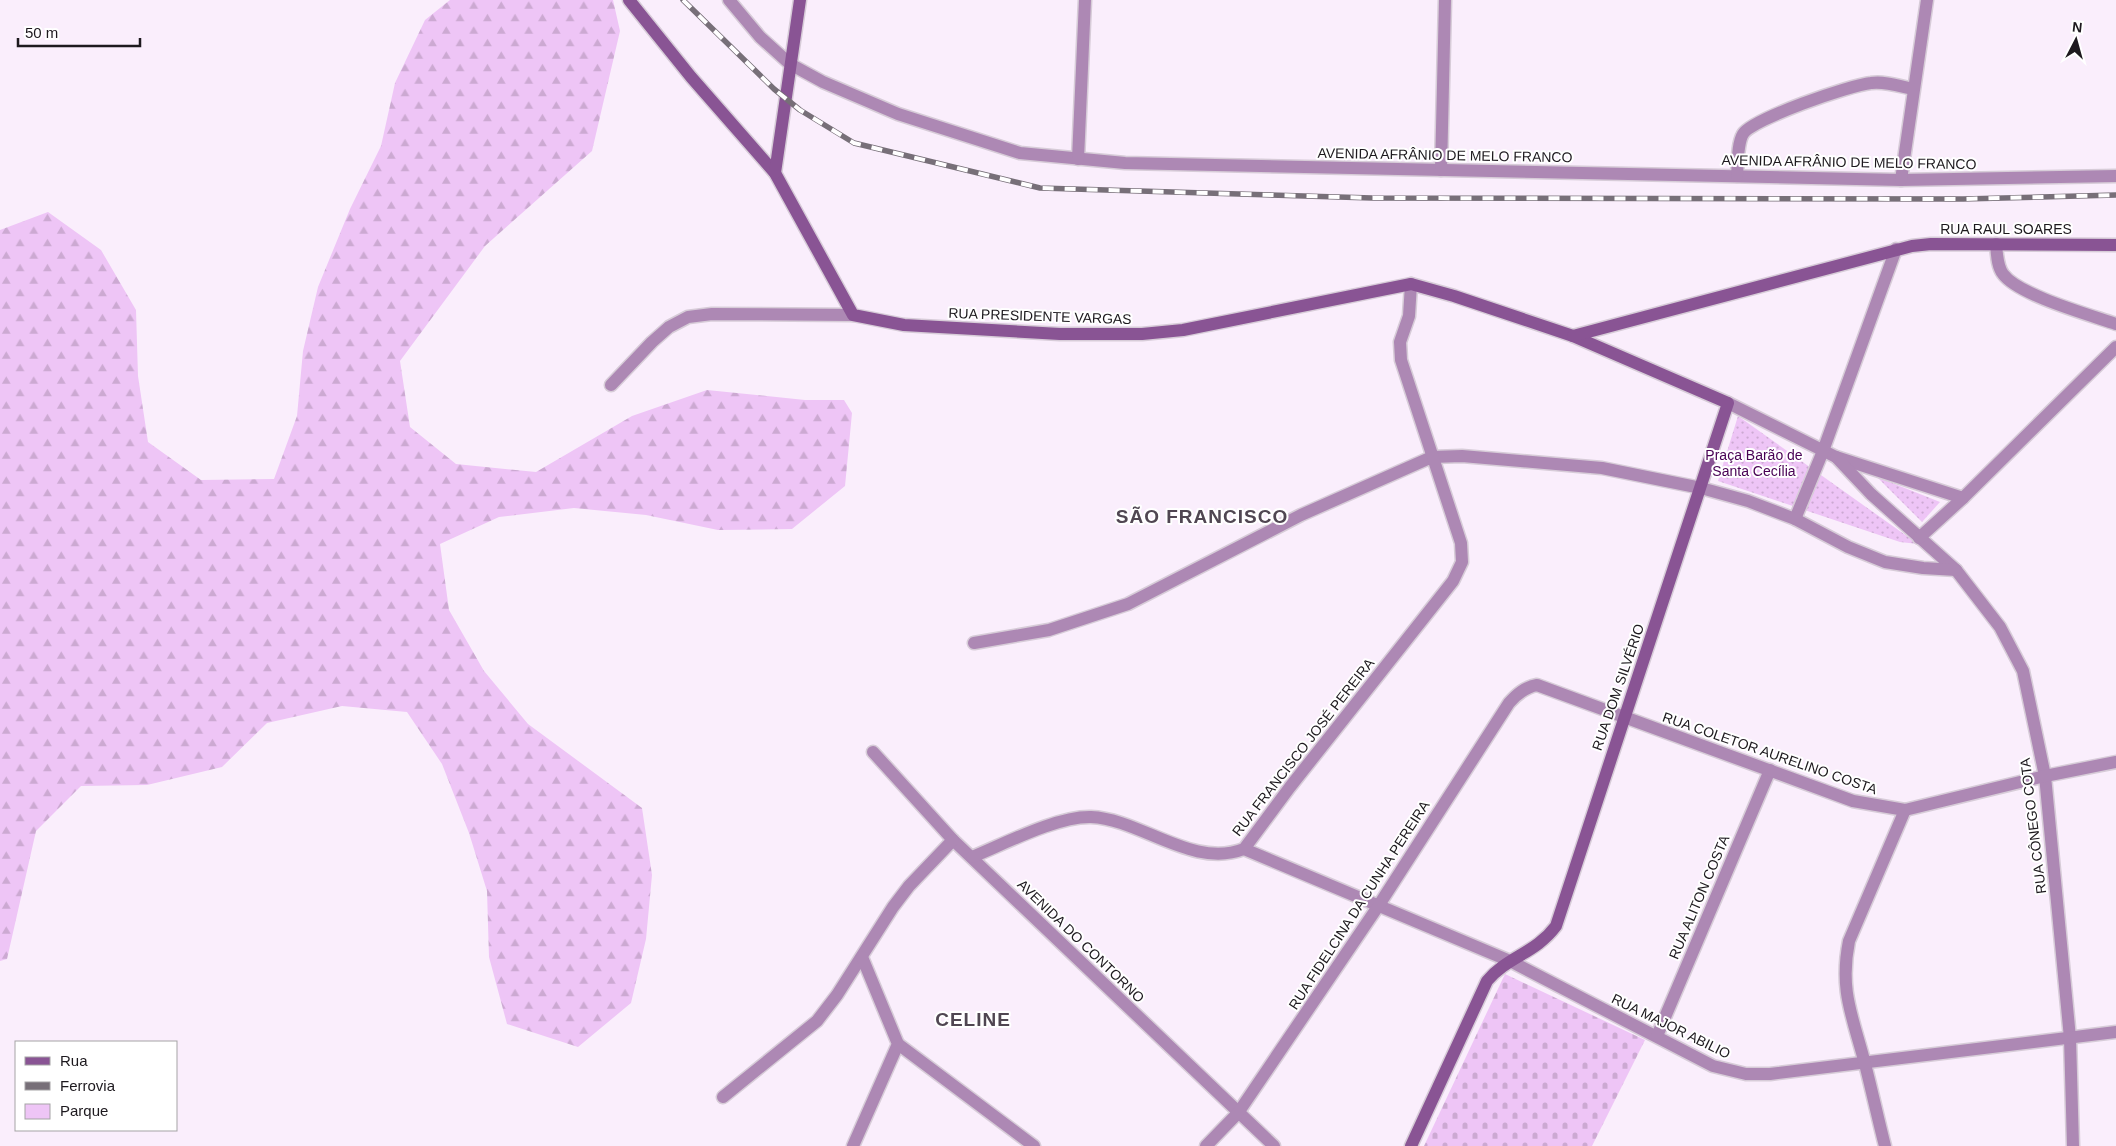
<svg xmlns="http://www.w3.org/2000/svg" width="2116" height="1146" font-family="Helvetica,sans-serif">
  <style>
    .green { fill: url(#green-dots) }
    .forest { fill: url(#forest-firs) }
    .cemetery { fill: url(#cemetery-stones) }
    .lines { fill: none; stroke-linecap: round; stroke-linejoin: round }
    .street-casing { stroke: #d7ccd8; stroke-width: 15 }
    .secondary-casing { stroke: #d7ccd8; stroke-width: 15 }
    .street { stroke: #ad88b4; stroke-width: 12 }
    .secondary { stroke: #895494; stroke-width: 12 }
    .rail-casing { stroke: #776f78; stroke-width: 5.5 }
    .rail { stroke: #fff; stroke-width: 4; stroke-dasharray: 11; stroke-linecap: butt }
    .labels { text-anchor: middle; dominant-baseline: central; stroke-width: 4; stroke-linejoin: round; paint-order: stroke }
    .street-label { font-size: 14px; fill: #1d191e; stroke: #fff }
    .park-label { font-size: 14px; fill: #480154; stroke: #fff }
    .district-label { font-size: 19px; font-weight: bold; letter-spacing: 1px; fill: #504652; stroke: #fff }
  </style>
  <defs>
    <pattern id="green-dots" width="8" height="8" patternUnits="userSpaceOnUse" patternTransform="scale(1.25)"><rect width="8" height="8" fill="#eec5f6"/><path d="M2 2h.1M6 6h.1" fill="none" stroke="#cca9d2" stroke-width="1.8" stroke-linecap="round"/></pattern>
    <pattern id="forest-firs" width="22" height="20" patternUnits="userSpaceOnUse" patternTransform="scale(1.25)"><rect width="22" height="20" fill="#eec5f6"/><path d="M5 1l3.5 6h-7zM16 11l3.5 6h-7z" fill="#cca9d2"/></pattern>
    <pattern id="cemetery-stones" width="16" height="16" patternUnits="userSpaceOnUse" patternTransform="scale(1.25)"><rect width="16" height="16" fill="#eec5f6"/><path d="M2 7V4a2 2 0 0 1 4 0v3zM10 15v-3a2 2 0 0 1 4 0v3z" fill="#cca9d2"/></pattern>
  </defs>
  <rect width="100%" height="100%" fill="#faeefc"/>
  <g class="green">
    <path d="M1738,416L1918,544L1900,542L1718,481Z"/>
    <path d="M1877,477L1940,502L1922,522Z"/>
  </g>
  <path class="forest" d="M450,0H613L620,31L592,151L485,246L400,361L410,427L456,464L536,472L632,416L707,390L805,400H844L852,413L845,486L792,529L718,530L646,515L574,508L499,517L440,544L449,610L484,671L528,724L642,808L652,875L646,939L631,1003L578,1047L507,1024L489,957L487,891L469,833L442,764L407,712L342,706L267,723L222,767L147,785L81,786L36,831L7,959L0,961V230L48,212L101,250L136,310L138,376L148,442L201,480L274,479L297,416L303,351L318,287L350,209L381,146L395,83L425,20Z"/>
  <path class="cemetery" d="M1505,974L1645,1040L1592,1146H1424Z"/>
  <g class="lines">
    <g class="street-casing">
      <g id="street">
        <path d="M729,0L760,37L790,64L823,82L898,114L1020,153L1125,163L1901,180L2116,176"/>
        <path d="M1078,159L1085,0"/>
        <path d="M1441,170L1445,0"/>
        <path d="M1737,176C1738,165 1737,144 1743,134C1752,119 1850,85 1871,83C1885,81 1899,86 1913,89"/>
        <path d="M1901,180L1927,0"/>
        <path d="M1996,244C1997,254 1997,266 2003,274C2018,295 2090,315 2116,324"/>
        <path d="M611,385L652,342L669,327L688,317L712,314L853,315"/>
        <path d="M1728,403L1836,457L1963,498"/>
        <path d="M1836,457L1871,494L1956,570L2000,627L2023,671L2045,776L2070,1038L2073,1146"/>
        <path d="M1795,519L1823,451L1896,249"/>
        <path d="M1919,538L1963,498L2116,347"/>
        <path d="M974,643L1049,630L1128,604L1301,515L1432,457L1462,456L1602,468L1701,488L1748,501L1795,519L1848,547L1885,562L1923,568L1956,570"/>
        <path d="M873,752L953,840L1274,1146"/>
        <path d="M1244,849L1510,961L1713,1066L1746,1074H1770L2116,1032"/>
        <path d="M972,857C1004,844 1057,816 1091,817C1141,819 1192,869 1244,849L1290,787L1453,581L1462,562L1461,543L1401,360L1400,342L1409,316L1411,284"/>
        <path d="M1657,1036L1770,770"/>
        <path d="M898,1044L1034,1146"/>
        <path d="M723,1097L817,1021L837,995L893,907L909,886L953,840"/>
        <path d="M853,1146L898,1044L862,957"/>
        <path d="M1206,1146L1238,1113L1379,905L1509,703C1517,694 1525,687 1537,685L1853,801L1905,810L2045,776L2116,762"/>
        <path d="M1885,1146C1878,1119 1872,1091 1865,1064C1853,1017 1839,991 1849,941L1905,810"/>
      </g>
    </g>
    <g class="secondary-casing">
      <g id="secondary">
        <path d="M629,0L691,77L775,173L853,315L904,325L1060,334H1142L1183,330L1411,284L1454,296L1573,336L1728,403L1556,926C1535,954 1508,956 1487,981L1411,1146"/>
        <path d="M775,173L800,0"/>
        <path d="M1573,336L1912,246L1931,244L2116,245"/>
      </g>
    </g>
    <use href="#street" class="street"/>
    <use href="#secondary" class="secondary"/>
    <g class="rail-casing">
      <path id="rail" d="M683,0L774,89L800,110L854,143L1040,188L1372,198L1963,199L2116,195"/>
    </g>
    <use href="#rail" class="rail"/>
  </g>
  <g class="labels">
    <g class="street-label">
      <text transform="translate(1445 155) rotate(1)">AVENIDA AFRÂNIO DE MELO FRANCO</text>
      <text transform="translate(1849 162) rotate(1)">AVENIDA AFRÂNIO DE MELO FRANCO</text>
      <text x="2006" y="229">RUA RAUL SOARES</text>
      <text transform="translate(1040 316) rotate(2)">RUA PRESIDENTE VARGAS</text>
      <text transform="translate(1618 687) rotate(-71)">RUA DOM SILVÉRIO</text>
      <text transform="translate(1303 747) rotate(-52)">RUA FRANCISCO JOSÉ PEREIRA</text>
      <text transform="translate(1770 753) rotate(19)">RUA COLETOR AURELINO COSTA</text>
      <text transform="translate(2033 826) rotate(-97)">RUA CÔNEGO COTA</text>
      <text transform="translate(1699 897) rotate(-67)">RUA ALITON COSTA</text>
      <text transform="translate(1359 905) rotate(-57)">RUA FIDELCINA DA CUNHA PEREIRA</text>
      <text transform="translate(1081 941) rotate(44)">AVENIDA DO CONTORNO</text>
      <text transform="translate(1671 1026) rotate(26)">RUA MAJOR ABILIO</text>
    </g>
    <g class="park-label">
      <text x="1754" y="455">Praça Barão de<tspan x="1754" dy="16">Santa Cecília</tspan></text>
    </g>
    <g class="district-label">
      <text x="1202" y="516">SÃO FRANCISCO</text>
      <text x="973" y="1019">CELINE</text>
    </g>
  </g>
  <rect x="15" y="1041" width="162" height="90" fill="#ffffff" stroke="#a5a3a5"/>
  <rect x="25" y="1057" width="25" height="8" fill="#895494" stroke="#a5a3a5"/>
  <text x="60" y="1066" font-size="15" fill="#1d191e">Rua</text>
  <rect x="25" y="1082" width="25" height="8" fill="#776f78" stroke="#a5a3a5"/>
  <text x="60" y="1091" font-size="15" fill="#1d191e">Ferrovia</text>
  <rect x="25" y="1104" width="25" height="15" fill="#eec5f6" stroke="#a5a3a5"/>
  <text x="60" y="1116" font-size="15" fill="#1d191e">Parque</text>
  <g transform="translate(2076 40) rotate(6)" stroke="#ffffff" stroke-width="4" paint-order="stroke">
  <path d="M0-4L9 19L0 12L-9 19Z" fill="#1d191e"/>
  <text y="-8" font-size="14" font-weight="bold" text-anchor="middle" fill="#1d191e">N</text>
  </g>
  <path d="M18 38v8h122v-8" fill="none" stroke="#1d191e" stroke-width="2.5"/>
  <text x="25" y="38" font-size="15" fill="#1d191e" stroke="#ffffff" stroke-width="4" paint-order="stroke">50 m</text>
</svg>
